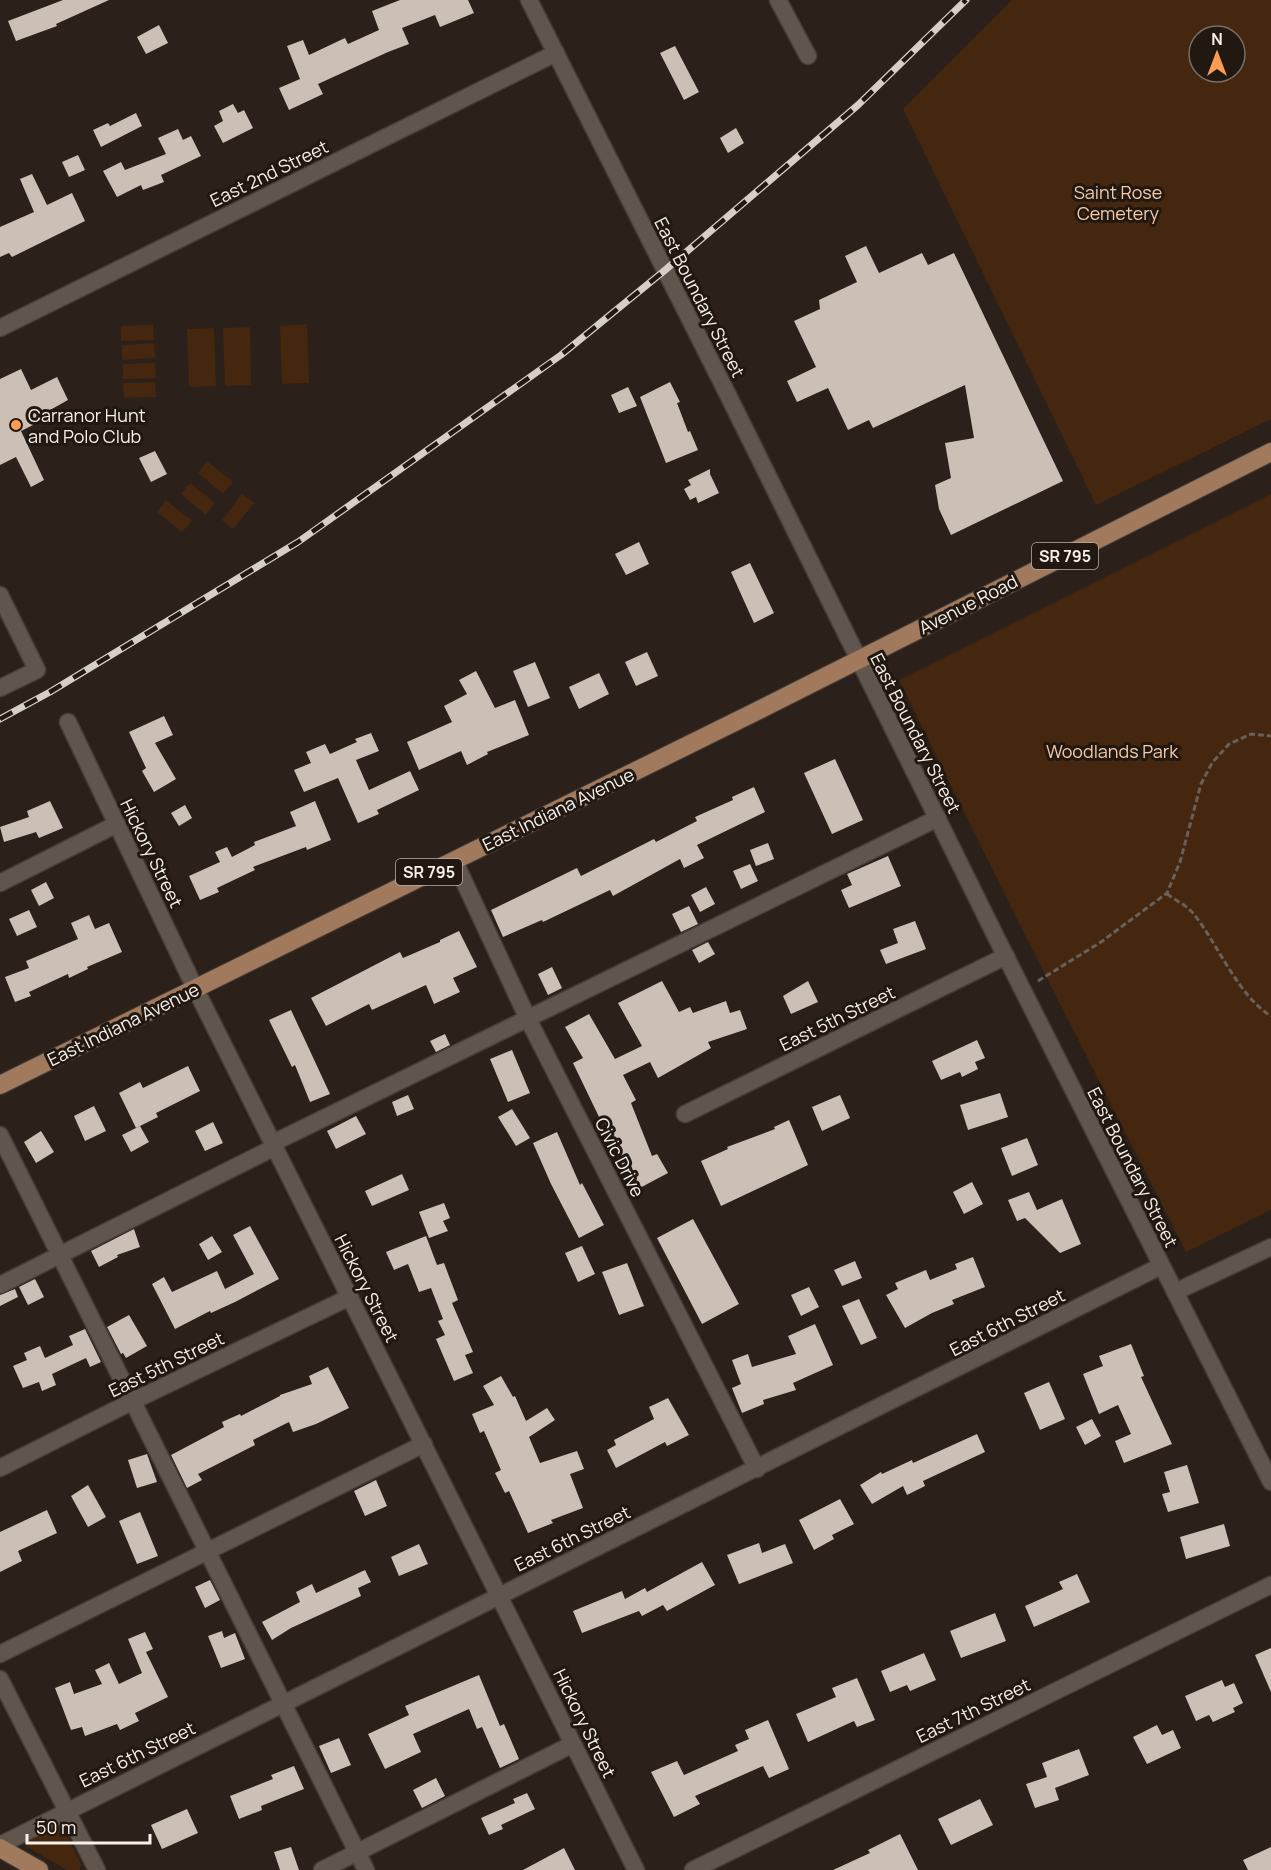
<svg xmlns="http://www.w3.org/2000/svg" width="1271" height="1870" font-family="Manrope,sans-serif">
  <style>
    .green { fill: #45260e; fill-rule: evenodd }
    .building { fill: #ccbfb6 }
    .lines { fill: none; stroke-linecap: round; stroke-linejoin: round }
    .minor-casing { stroke: #453d38; stroke-width: 19 }
    .major-casing { stroke: #453d38; stroke-width: 20 }
    .path { stroke: #696059; stroke-width: 3; stroke-dasharray: 6 3; stroke-linecap: butt }
    .minor { stroke: #61564e; stroke-width: 16 }
    .major { stroke: #a1795c; stroke-width: 18 }
    .rail-casing { stroke: #d6cec9; stroke-width: 7 }
    .rail { stroke: #211811; stroke-width: 4.5; stroke-dasharray: 14; stroke-linecap: butt }
    .poi-dot { fill: #fc9d53; stroke: #211811; stroke-width: 2 }
    .labels { text-anchor: middle; dominant-baseline: central; stroke-width: 6; stroke-linejoin: round; paint-order: stroke }
    .shield { fill: #211811; stroke: #b7afaa; stroke-width: 1.5 }
    .shield-label { font-size: 16px; font-weight: bold; fill: #f7f0eb }
    .street-label { font-size: 18px; fill: #f7f0eb; stroke: #211811 }
    .park-label { font-size: 18px; fill: #f6c9a9; stroke: #211811 }
    .poi-label { font-size: 18px; fill: #f7f0eb; stroke: #211811; text-anchor: start }
  </style>
  <rect width="100%" height="100%" fill="#2b211a"/>
  <g class="green">
    <path d="M1012,0H1271V419L1096,505L903,109ZM1199,36H1235V72H1199Z"/>
    <path d="M307,324L309,383L282,384L280,326Z"/>
    <path d="M153,325L154,340L121,341V326Z"/>
    <path d="M250,327L251,385L225,386L223,328Z"/>
    <path d="M214,328L216,386L189,387L187,329Z"/>
    <path d="M154,343L155,358L122,360V345Z"/>
    <path d="M155,363L156,378L123,379V364Z"/>
    <path d="M155,382L156,397L124,398L123,383Z"/>
    <path d="M207,461L233,482L223,494L198,473Z"/>
    <path d="M190,483L215,503L206,515L181,494Z"/>
    <path d="M242,494L254,503L233,529L222,520Z"/>
    <path d="M1271,494V1210L1186,1252L1022,929L899,680Z"/>
    <path d="M166,500L192,521L182,532L157,512Z"/>
    <path d="M57,1825L64,1829L81,1864L80,1870H67L26,1846L25,1841Z"/>
  </g>
  <g class="building">
    <path d="M63,0H109L56,24L57,26L16,41L8,21Z"/>
    <path d="M400,0H468L474,13L440,27L435,15L402,28L409,44L388,52L318,84L323,94L289,110L279,88L300,79L287,46L303,40L309,55L345,38L348,44L379,30L372,11Z"/>
    <path d="M159,25L168,43L146,54L137,37Z"/>
    <path d="M675,46L699,92L684,100L660,53Z"/>
    <path d="M233,104L238,113L244,110L253,128L223,143L214,126L223,121L219,111Z"/>
    <path d="M136,113L142,126L101,147L93,130L108,123L110,126Z"/>
    <path d="M736,128L744,143L728,153L720,138Z"/>
    <path d="M178,129L183,140L191,136L201,156L161,175L164,182L143,190L141,185L117,197L103,171L121,162L125,170L166,154L158,138Z"/>
    <path d="M78,155L85,170L69,177L62,162Z"/>
    <path d="M32,174L47,205L72,193L85,221L12,257L9,253L0,257V227L34,212L20,179Z"/>
    <path d="M866,246L879,273L922,253L928,265L954,253L1063,481L951,535L939,509L935,485L951,478L945,443L974,438L965,385L873,428L869,420L848,430L828,388L797,402L787,381L816,367L794,321L820,309L819,300L857,282L845,256Z"/>
    <path d="M21,369L31,390L57,377L68,400L43,414L45,419L21,431L44,480L31,487L16,457L0,465V379Z"/>
    <path d="M670,382L680,402L677,403L688,432L690,431L698,450L666,463L640,397Z"/>
    <path d="M628,387L637,406L619,413L611,395Z"/>
    <path d="M155,451L167,474L151,482L139,458Z"/>
    <path d="M710,469V474L719,493L698,503L696,497L690,500L684,489L691,485L688,480Z"/>
    <path d="M639,542L649,564L626,575L615,554Z"/>
    <path d="M750,563L774,613L754,623L731,572Z"/>
    <path d="M647,652L658,676L636,686L625,662Z"/>
    <path d="M535,662L550,698L528,707L513,671Z"/>
    <path d="M476,671L495,708L515,700L529,735L487,752L488,754L467,765L461,751L419,770L407,742L452,722L444,706L467,694L459,680Z"/>
    <path d="M599,673L609,694L579,709L569,687Z"/>
    <path d="M164,716L173,735L155,743L176,779L154,792L142,771L146,768L129,732Z"/>
    <path d="M371,733L379,751L356,760L369,790L410,771L419,790L377,810L379,814L358,823L338,778L304,792L294,770L311,763L306,752L325,744L330,754L357,742L355,739Z"/>
    <path d="M835,759L863,820L832,834L804,773Z"/>
    <path d="M754,787L765,812L697,845L704,858L684,868L680,859L613,896L610,890L543,922L542,920L503,937L491,910L577,868L581,876L654,839L656,842L697,821L695,817L733,800L732,797Z"/>
    <path d="M50,801L63,828L39,838L36,832L4,842L0,827L29,817L27,811Z"/>
    <path d="M315,801L331,840L307,850L306,847L253,867L255,870L217,888L219,892L200,900L189,876L220,862L215,852L227,847L232,857L255,845L254,842L296,826L290,812Z"/>
    <path d="M185,805L192,818L179,826L171,813Z"/>
    <path d="M768,843L774,859L756,866L750,850Z"/>
    <path d="M888,856L901,886L849,908L841,890L852,885L847,874Z"/>
    <path d="M750,864L758,881L741,889L733,871Z"/>
    <path d="M46,882L54,898L39,906L31,890Z"/>
    <path d="M706,887L715,904L700,912L691,895Z"/>
    <path d="M689,906L698,924L681,932L672,914Z"/>
    <path d="M29,910L37,927L17,936L9,919Z"/>
    <path d="M89,915L95,929L109,923L122,952L87,967L88,969L69,978L68,974L29,992L31,996L15,1002L5,977L29,968L26,961L78,939L71,923Z"/>
    <path d="M915,921L926,949L886,964L880,950L898,943L893,929Z"/>
    <path d="M459,931L477,967L453,978L460,992L434,1004L426,985L372,1010L369,1004L326,1026L311,998L400,952L403,958L440,942V940Z"/>
    <path d="M708,942L715,954L699,963L692,950Z"/>
    <path d="M552,967L562,988L548,995L538,974Z"/>
    <path d="M662,981L679,1012L690,1007L693,1013L726,1001L730,1013L740,1010L747,1029L708,1042L711,1048L658,1078L650,1062L623,1075L636,1100L631,1103L652,1156L657,1154L668,1173L636,1190L620,1161L603,1118L600,1119L573,1063L583,1058L565,1027L589,1014L615,1059L642,1046L618,1003Z"/>
    <path d="M808,981L818,1002L791,1014L783,996Z"/>
    <path d="M291,1010L330,1094L310,1102L295,1065L292,1067L269,1020Z"/>
    <path d="M445,1034L450,1045L436,1052L430,1041Z"/>
    <path d="M977,1040L985,1058L975,1062L978,1069L962,1077L960,1072L941,1080L932,1061Z"/>
    <path d="M512,1050L530,1093L508,1102L490,1059Z"/>
    <path d="M188,1066L200,1091L156,1113L158,1117L136,1128L119,1093L140,1082L143,1088Z"/>
    <path d="M1000,1093L1008,1117L968,1130L960,1105Z"/>
    <path d="M408,1095L414,1109L397,1116L392,1102Z"/>
    <path d="M840,1095L850,1118L822,1131L812,1107Z"/>
    <path d="M94,1106L106,1131L85,1141L74,1116Z"/>
    <path d="M512,1109L530,1138L516,1146L498,1117Z"/>
    <path d="M356,1116L366,1134L336,1149L327,1131Z"/>
    <path d="M789,1120L808,1165L721,1206L701,1161L728,1149L727,1147L775,1129L774,1127Z"/>
    <path d="M213,1122L223,1143L205,1151L195,1131Z"/>
    <path d="M140,1126L149,1142L131,1152L122,1135Z"/>
    <path d="M41,1131L54,1152L36,1163L24,1142Z"/>
    <path d="M557,1132L580,1185L582,1183L604,1225L579,1238L551,1184L533,1143Z"/>
    <path d="M1027,1138L1038,1165L1012,1176L1001,1148Z"/>
    <path d="M402,1174L409,1190L372,1206L365,1191Z"/>
    <path d="M972,1182L983,1204L964,1214L953,1192Z"/>
    <path d="M1029,1192L1037,1210L1062,1199L1081,1244L1060,1253L1025,1218L1017,1221L1008,1200Z"/>
    <path d="M444,1203L450,1218L443,1221L448,1231L429,1238L419,1212Z"/>
    <path d="M693,1219L739,1304L702,1324L657,1238Z"/>
    <path d="M250,1226L279,1279L235,1302L211,1313L210,1311L175,1329L152,1284L164,1277L172,1292L217,1271L225,1289L254,1274L233,1235Z"/>
    <path d="M134,1229L140,1247L117,1255L118,1257L99,1267L91,1251Z"/>
    <path d="M212,1236L222,1252L208,1260L199,1244Z"/>
    <path d="M426,1236L437,1265L444,1263L458,1300L452,1303L473,1352L465,1355L473,1373L454,1381L436,1339L445,1335L438,1321L443,1319L431,1288L419,1292L408,1264L394,1270L386,1252Z"/>
    <path d="M582,1246L595,1274L578,1282L565,1253Z"/>
    <path d="M973,1257L985,1287L952,1300L954,1304L932,1313L905,1328L886,1295L898,1289L895,1283L926,1270L930,1280L957,1269L955,1264Z"/>
    <path d="M855,1261L862,1278L842,1286L834,1270Z"/>
    <path d="M627,1263L644,1306L619,1315L602,1272Z"/>
    <path d="M35,1279L44,1297L28,1305L19,1287Z"/>
    <path d="M809,1287L819,1307L801,1316L791,1295Z"/>
    <path d="M15,1289L18,1297L0,1306V1295Z"/>
    <path d="M859,1299L877,1338L861,1345L842,1306Z"/>
    <path d="M129,1315L147,1346L126,1358L123,1353L121,1354L107,1327Z"/>
    <path d="M815,1324L833,1365L793,1383L796,1390L763,1400L764,1404L742,1413L732,1388L741,1384L732,1360L748,1354L752,1367L796,1354L788,1336Z"/>
    <path d="M85,1329L101,1362L90,1367L86,1358L52,1374L56,1385L42,1391L39,1382L23,1388L13,1366L27,1360L24,1353L40,1346L45,1358L73,1345L69,1336Z"/>
    <path d="M1131,1344L1144,1376L1141,1377L1172,1444L1124,1463L1115,1441L1131,1434L1118,1405L1099,1414L1083,1374L1103,1366L1099,1356Z"/>
    <path d="M328,1367L349,1408L316,1424L293,1432L289,1422L253,1440L255,1445L198,1474L202,1480L187,1488L171,1455L224,1427L222,1422L240,1414L241,1416L280,1396V1395L312,1384L309,1376Z"/>
    <path d="M501,1376L513,1397L515,1396L526,1421L547,1408L555,1420L529,1437L540,1463L577,1451L584,1469L570,1474L583,1508L551,1520L553,1523L528,1533L509,1491L505,1493L495,1473L501,1470L484,1431L480,1433L472,1414L494,1405L483,1386Z"/>
    <path d="M1049,1382L1065,1419L1040,1430L1024,1393Z"/>
    <path d="M668,1398L689,1435L667,1446L665,1442L616,1468L607,1450L616,1445L614,1440L654,1419L649,1407Z"/>
    <path d="M1092,1419L1101,1436L1085,1445L1076,1427Z"/>
    <path d="M977,1434L985,1452L923,1481L925,1486L907,1495L903,1486L872,1504L860,1485L881,1472L882,1474L912,1460L913,1463Z"/>
    <path d="M147,1454L157,1482L137,1488L128,1460Z"/>
    <path d="M1187,1465L1199,1503L1168,1512L1162,1494L1170,1492L1164,1472Z"/>
    <path d="M376,1480L387,1506L365,1516L354,1491Z"/>
    <path d="M88,1485L106,1517L88,1527L71,1496Z"/>
    <path d="M840,1499L854,1524L832,1535L834,1539L814,1550L799,1520Z"/>
    <path d="M47,1510L57,1533L18,1551L22,1561L0,1572V1532Z"/>
    <path d="M140,1512L158,1556L137,1564L119,1521Z"/>
    <path d="M1224,1524L1230,1546L1186,1559L1180,1537Z"/>
    <path d="M759,1543L762,1553L785,1544L793,1563L739,1584L727,1555Z"/>
    <path d="M419,1544L428,1564L399,1576L391,1557Z"/>
    <path d="M702,1562L715,1585L667,1611L663,1605L642,1616L639,1611L582,1633L573,1611L622,1591L625,1599L645,1588L647,1592Z"/>
    <path d="M365,1570L371,1582L358,1588L361,1596L291,1628L272,1640L262,1622L300,1602L296,1592L312,1584L316,1593Z"/>
    <path d="M1077,1574L1090,1602L1034,1627L1025,1606L1063,1589L1059,1582Z"/>
    <path d="M210,1580L220,1600L205,1608L195,1587Z"/>
    <path d="M995,1613L1006,1641L961,1658L950,1631Z"/>
    <path d="M222,1631L224,1638L235,1633L245,1659L221,1668L208,1636Z"/>
    <path d="M145,1632L153,1649L146,1652L168,1697L135,1713L139,1721L120,1730L117,1724L85,1736L82,1727L71,1730L55,1688L70,1682L74,1694L102,1684L95,1670L109,1663L119,1684L142,1673L128,1639Z"/>
    <path d="M1271,1648V1692L1255,1655Z"/>
    <path d="M924,1653L936,1680L910,1691L907,1685L890,1692L881,1671Z"/>
    <path d="M479,1675L500,1726L504,1724L519,1759L500,1768L482,1727L477,1729L469,1709L413,1734L421,1752L385,1769L368,1734L409,1715L405,1706Z"/>
    <path d="M857,1678L875,1720L857,1727L854,1721L808,1742L796,1714L836,1697L832,1688Z"/>
    <path d="M1222,1680L1225,1687L1234,1683L1243,1703L1233,1708L1235,1712L1213,1722L1209,1715L1196,1721L1185,1696Z"/>
    <path d="M768,1720L789,1769L769,1778L763,1766L695,1796L700,1804L674,1817L651,1772L677,1761L684,1775L738,1751L735,1745L749,1739L745,1730Z"/>
    <path d="M1157,1725L1162,1735L1173,1730L1181,1748L1147,1764L1133,1737Z"/>
    <path d="M339,1738L351,1765L331,1773L319,1746Z"/>
    <path d="M1079,1749L1089,1775L1055,1788L1059,1800L1035,1808L1026,1784L1047,1777L1042,1763Z"/>
    <path d="M294,1766L304,1789L261,1806L262,1810L239,1819L230,1796L273,1779L271,1775Z"/>
    <path d="M436,1778L445,1796L422,1808L413,1790Z"/>
    <path d="M527,1793L535,1809L501,1825L503,1829L489,1835L481,1818L515,1803L513,1799Z"/>
    <path d="M980,1799L993,1825L951,1845L938,1819Z"/>
    <path d="M187,1809L198,1833L162,1849L151,1825Z"/>
    <path d="M900,1834L918,1870H833L870,1853L868,1850Z"/>
    <path d="M291,1847L299,1870H280L274,1852Z"/>
    <path d="M1271,1847V1870H1248L1243,1860Z"/>
    <path d="M564,1848L575,1870H523Z"/>
  </g>
  <g class="lines">
    <g class="minor-casing">
      <g id="minor">
        <path d="M529,0L729,397L998,941L1271,1482"/>
        <path d="M778,0L808,56"/>
        <path d="M0,328L556,53"/>
        <path d="M0,595L37,670L0,688"/>
        <path d="M68,722L195,988L636,1870"/>
        <path d="M454,860L528,1019L757,1469"/>
        <path d="M0,883L117,824"/>
        <path d="M685,1114L1006,956"/>
        <path d="M0,1135L366,1870"/>
        <path d="M273,1143L938,818"/>
        <path d="M0,1285L275,1147"/>
        <path d="M1175,1292L1271,1247"/>
        <path d="M0,1468L133,1401L350,1297"/>
        <path d="M0,1654L424,1444"/>
        <path d="M0,1679L97,1870"/>
        <path d="M0,1845L1161,1266"/>
        <path d="M322,1870L573,1744"/>
        <path d="M693,1870L1271,1585"/>
      </g>
    </g>
    <g class="major-casing">
      <g id="major">
        <path d="M0,1085L753,713L1271,452"/>
        <path d="M0,1848L39,1870"/>
      </g>
    </g>
    <g class="path">
      <path d="M1167,894C1175,900 1186,905 1193,913C1218,944 1238,996 1271,1016"/>
      <path d="M1038,981L1101,942L1167,893L1180,862L1201,784L1212,763L1229,744L1251,734L1271,736"/>
    </g>
    <use href="#minor" class="minor"/>
    <use href="#major" class="major"/>
    <g class="rail-casing">
      <path id="rail" d="M0,719L50,692L298,542L561,355L664,271L858,105L966,0"/>
    </g>
    <use href="#rail" class="rail"/>
  </g>
  <circle class="poi-dot" cx="16" cy="425" r="6"/>
  <g class="labels">
    <g class="shield">
      <rect x="1032" y="543" width="66" height="26" rx="4.5"/>
      <rect x="396" y="859" width="66" height="26" rx="4.5"/>
    </g>
    <g class="shield-label">
      <text x="1065" y="556">SR 795</text>
      <text x="429" y="872">SR 795</text>
    </g>
    <g class="street-label">
      <text transform="translate(269 173) rotate(-26)">East 2nd Street</text>
      <text transform="translate(700 297) rotate(63)">East Boundary Street</text>
      <text transform="translate(968 604) rotate(-27)">Avenue Road</text>
      <text transform="translate(916 733) rotate(63)">East Boundary Street</text>
      <text transform="translate(558 809) rotate(-26)">East Indiana Avenue</text>
      <text transform="translate(152 853) rotate(64)">Hickory Street</text>
      <text transform="translate(837 1018) rotate(-26)">East 5th Street</text>
      <text transform="translate(123 1024) rotate(-26)">East Indiana Avenue</text>
      <text transform="translate(620 1157) rotate(63)">Civic Drive</text>
      <text transform="translate(1133 1167) rotate(63)">East Boundary Street</text>
      <text transform="translate(367 1288) rotate(63)">Hickory Street</text>
      <text transform="translate(1007 1322) rotate(-27)">East 6th Street</text>
      <text transform="translate(166 1364) rotate(-26)">East 5th Street</text>
      <text transform="translate(572 1538) rotate(-26)">East 6th Street</text>
      <text transform="translate(973 1710) rotate(-26)">East 7th Street</text>
      <text transform="translate(585 1723) rotate(64)">Hickory Street</text>
      <text transform="translate(137 1754) rotate(-26)">East 6th Street</text>
    </g>
    <g class="park-label">
      <text x="1118" y="192">Saint Rose<tspan x="1118" dy="21">Cemetery</tspan></text>
      <text x="1112" y="751">Woodlands Park</text>
    </g>
    <g class="poi-label">
      <text x="28" y="415">Carranor Hunt<tspan x="28" dy="21">and Polo Club</tspan></text>
    </g>
  </g>
  <g transform="translate(1217 54)"><circle r="28" fill="#211811" stroke="#776e68" stroke-width="1.5"/>
  <path d="M0-4.5L10 22L0 15L-10 22Z" fill="#fc9d53"/>
  <text y="-9" font-size="16" font-weight="bold" text-anchor="middle" fill="#f7f0eb">N</text>
  </g>
  <path d="M27 1834v9h123v-9" fill="none" stroke="#f7f0eb" stroke-width="3"/>
  <text x="36" y="1834" font-size="18" fill="#f7f0eb" stroke="#211811" stroke-width="4.5" paint-order="stroke">50 m</text>
</svg>
